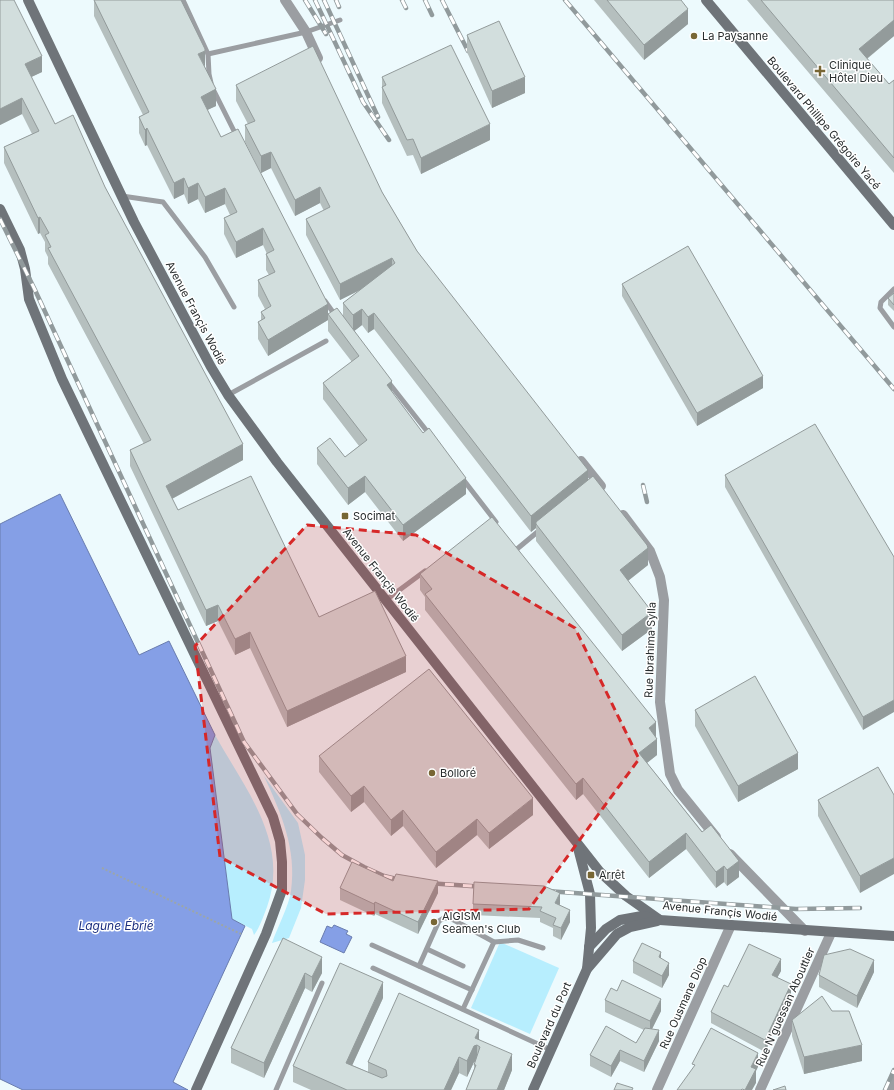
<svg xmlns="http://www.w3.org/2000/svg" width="894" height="1090" font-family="Inter,sans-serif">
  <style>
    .green { fill: #b7eefe }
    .water { fill: #859fe6; stroke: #697cae }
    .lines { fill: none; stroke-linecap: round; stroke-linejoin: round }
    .path { stroke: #9ca6a8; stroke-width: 2; stroke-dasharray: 2 2; stroke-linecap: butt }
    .lane { stroke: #9b9ea2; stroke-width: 5 }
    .street { stroke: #9b9ea2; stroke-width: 10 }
    .secondary { stroke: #6f7479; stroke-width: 10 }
    .rail-casing { stroke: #919a9c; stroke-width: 4.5 }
    .rail { stroke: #fff; stroke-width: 3; stroke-dasharray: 9; stroke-linecap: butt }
    .wall { fill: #b5bfbe }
    .shaded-wall { fill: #939b9b }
    .building { fill: #d2dedd; stroke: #939b9b }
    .marked { fill: #d62828; fill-opacity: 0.2; stroke: #d62828; stroke-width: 3; stroke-dasharray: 8 5; stroke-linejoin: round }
    .poi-dot { fill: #786634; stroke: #fff; stroke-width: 1.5 }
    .labels { text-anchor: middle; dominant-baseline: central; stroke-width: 3; stroke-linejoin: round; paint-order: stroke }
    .poi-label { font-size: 11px; fill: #272c2d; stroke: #fff; text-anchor: start }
    .street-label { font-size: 11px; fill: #272c2d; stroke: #fff }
    .water-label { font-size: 12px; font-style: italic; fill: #1b2e7f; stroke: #fff }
  </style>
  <rect width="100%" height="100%" fill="#edfafd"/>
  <g class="green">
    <path d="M215,735C245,789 290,842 267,907C263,917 260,927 254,935L252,929L232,919L210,748Z"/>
    <path d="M264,776L298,823L305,855V880L301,908L289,938L272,943C277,928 289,906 291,891C297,849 281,813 264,776Z"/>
    <path d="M500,942L559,968L530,1034L471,1008Z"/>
  </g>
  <g class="water">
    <path d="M60,494L139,655L169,641L215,735L210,748L232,919L245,926L173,1082L188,1090H23L0,1079V524Z"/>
    <path d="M334,925L348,931L346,934L352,937L344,953L320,942L327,926L332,928Z"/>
  </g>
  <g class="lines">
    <path class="path" d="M102,868L241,934"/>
    <g class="lane">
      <path d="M183,0L208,54L209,74L211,83"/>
      <path d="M208,54L306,32L340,20"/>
      <path d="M214,91L236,135"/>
      <path d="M122,196L163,202L205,257L234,307"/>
      <path d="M894,289L881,302L880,308L894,327"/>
      <path d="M325,301L335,315"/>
      <path d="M389,383L430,435"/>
      <path d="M228,395L326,341"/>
      <path d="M462,478L496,522"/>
      <path d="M517,549L541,529"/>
      <path d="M386,600L425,571"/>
      <path d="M372,945L472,990"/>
      <path d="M427,949L463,966"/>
      <path d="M419,966L439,921L444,918H450L494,942L518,940L543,948"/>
      <path d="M373,968L551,1050"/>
      <path d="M463,1009L494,942"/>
      <path d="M276,1090L322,983"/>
    </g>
    <g class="street">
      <path d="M285,0L306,32L318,58"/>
      <path d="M581,461L601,486"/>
      <path d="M623,515L650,551L660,577L664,600L660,702L670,774L678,790L716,837"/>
      <path d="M730,854L805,931"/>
      <path d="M657,1090L731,925"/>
      <path d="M760,1090L831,933"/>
      <path d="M890,1090L894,1081"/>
    </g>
    <g class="secondary">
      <path d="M28,0L134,222L211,367L228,395L277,462L347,551L600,872L626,896L660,920"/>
      <path d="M706,0L894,225"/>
      <path d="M0,209L20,250L25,269L29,299L62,379L273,817L280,841L282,862V890L266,934L196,1090"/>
      <path d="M578,848L590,894L591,928L587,969"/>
      <path d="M589,947L606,929L620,920L642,916L660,920L731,925L894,936"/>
      <path d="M533,1090L587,969L617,934L630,927L657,921"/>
    </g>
    <g class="rail-casing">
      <g id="rail">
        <path d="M305,0L326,34"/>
        <path d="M315,0L363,102L389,140"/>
        <path d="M324,0L378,117"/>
        <path d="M336,0L339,7"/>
        <path d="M402,0L406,8"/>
        <path d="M425,0L432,15"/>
        <path d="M442,0L468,51"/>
        <path d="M565,0L894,389"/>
        <path d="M0,219L35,290L244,742L297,814L322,838L342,855L364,867L384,876L405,881"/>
        <path d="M643,485L647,502"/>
        <path d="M427,883L485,887"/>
        <path d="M547,891L796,909L860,908"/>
        <path d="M885,1090L894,1070"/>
      </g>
    </g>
    <use href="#rail" class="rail"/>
  </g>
  <g class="wall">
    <path d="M0,0L42,72L31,77L55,124L105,187L243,460L172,499L178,510L319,617L406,672L287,727L250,648L235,655L218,621L206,626L130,466V450L144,444L48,264V257L45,251V242L40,233L38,234L4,163V147L32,134L22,114L0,125Z"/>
    <path d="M94,0L205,67L216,106L207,110L221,137L328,320L268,356L258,339V322L261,321V312L265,309L258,296V280L269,275L266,270V254H267L263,245L236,258L224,234V218L230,215L225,204L205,213L198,199L188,204L184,194L174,199L147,145L145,146L139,133V117L143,115L94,16Z"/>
    <path d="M594,0H681L688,24L644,60Z"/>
    <path d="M747,0H894V36L867,59L889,84L894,80V173Z"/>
    <path d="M467,35L525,93L492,108L467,52Z"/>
    <path d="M382,77L490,140L421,174L413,155L407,156L382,103Z"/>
    <path d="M236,85L382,192L417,251L588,480L648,565L628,581L652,629L622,651L536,541V528L531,532L374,329L368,333L362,325L354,331L392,392L466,494L403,541L365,492L348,505L317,464V448L345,457L359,446L323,399V383L352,362L328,331V314L343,316V303L360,290L340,300L306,235V219L324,211L320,203L295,216L271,168L261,173L245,142V125L248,124L236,101Z"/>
    <path d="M622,284L763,388L697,426L622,296Z"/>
    <path d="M894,293V311L888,305V298Z"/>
    <path d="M725,475L894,557L863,730L725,487Z"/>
    <path d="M420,574L656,737L657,755L647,763L739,877L727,886L724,882L716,888L686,849L649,878L583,794L576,800L425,610V597L420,590Z"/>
    <path d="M695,710L798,769L738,802L695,726Z"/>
    <path d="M319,756L533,815L489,849L477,835L436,868L403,826L391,836L364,802L351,812L319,772Z"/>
    <path d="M894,795L860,893L818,816V800Z"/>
    <path d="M393,881L438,893L418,934L375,914L374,916L340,900V888Z"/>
    <path d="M473,904H560L559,905L570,922L561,940L553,936V928L540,922V918L473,915Z"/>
    <path d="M283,938L322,973L312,992L305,988L264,1078L231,1063V1048Z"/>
    <path d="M661,958L669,975L662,988L633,973V961Z"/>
    <path d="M781,971L777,978L791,996L765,1052L711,1023V1012L728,987Z"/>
    <path d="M874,972L857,1008L819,987V975Z"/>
    <path d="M383,998L352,1065L368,1072V1062L479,1039L512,1070L504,1090H466L474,1069V1065L475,1062H474L467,1077L459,1073L451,1090H311L293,1082V1066Z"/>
    <path d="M605,1000L661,1011L652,1029L659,1041L644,1072L620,1061L611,1077L590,1066V1055L636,1043L644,1030L605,1012Z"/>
    <path d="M792,1020L862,1061L804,1074L792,1036Z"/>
  </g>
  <g class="shaded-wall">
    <path d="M688,9V24L644,60V45Z"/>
    <path d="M894,20V36L859,65V49Z"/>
    <path d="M205,51V67L198,54Z"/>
    <path d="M42,56V72L25,80V64Z"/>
    <path d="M525,77V93L492,108V91Z"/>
    <path d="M216,89V106L201,113V97Z"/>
    <path d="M22,98V114L0,125V109Z"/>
    <path d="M490,124V140L421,174V158Z"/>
    <path d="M147,128V145L145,146V130Z"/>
    <path d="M271,152V168L261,173V156Z"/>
    <path d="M184,178V194L174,199V183Z"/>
    <path d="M198,183V199L188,204V188Z"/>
    <path d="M320,187V203L295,216V200Z"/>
    <path d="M225,188V204L205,213V197Z"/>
    <path d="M40,217V233L38,234V218Z"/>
    <path d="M263,228V245L236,258V242Z"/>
    <path d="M392,258V274L340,300V284Z"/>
    <path d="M328,304V320L268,356V340Z"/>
    <path d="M362,309V325L353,332V315Z"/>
    <path d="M374,313V329L368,333V317Z"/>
    <path d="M763,376V388L697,426V413Z"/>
    <path d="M392,381V398L387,385Z"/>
    <path d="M243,444V460L166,502V486Z"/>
    <path d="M588,470V486L536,524V528L531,532V516Z"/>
    <path d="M365,476V492L348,505V488Z"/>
    <path d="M466,478V494L403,541V525Z"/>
    <path d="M648,548V565L620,587V570Z"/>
    <path d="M218,605V621L206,626V610Z"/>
    <path d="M652,612V629L622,651V635Z"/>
    <path d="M250,632V648L235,655V639Z"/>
    <path d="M406,656V672L287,727V711Z"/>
    <path d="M894,700V712L863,730V717Z"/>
    <path d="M656,722V738L649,728Z"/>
    <path d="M657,739V755L639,769V753Z"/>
    <path d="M798,753V769L738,802V786Z"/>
    <path d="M583,778V794L576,800V784Z"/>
    <path d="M364,786V802L351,812V796Z"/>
    <path d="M533,798V815L489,849V833Z"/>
    <path d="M403,810V826L391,836V820Z"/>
    <path d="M477,819V835L436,868V852Z"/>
    <path d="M686,833V849L649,878V862Z"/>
    <path d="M894,858V874L860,893V876Z"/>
    <path d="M739,861V877L727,886V870Z"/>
    <path d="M724,866V882L716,888V872Z"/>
    <path d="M438,881V893L418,934V922Z"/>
    <path d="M560,893V904L555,915V903Z"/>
    <path d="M375,902V914L374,916V904Z"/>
    <path d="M570,910V922L561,940V928Z"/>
    <path d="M661,952V965L659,957Z"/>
    <path d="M322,957V973L312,992V977Z"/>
    <path d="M781,959V971L772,987V975Z"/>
    <path d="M874,960V972L857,1008V996Z"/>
    <path d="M669,963V975L662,988V976Z"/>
    <path d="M305,973V988L264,1078V1063Z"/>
    <path d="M383,982V998L346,1079V1063Z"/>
    <path d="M791,984V996L765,1052V1040Z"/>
    <path d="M661,999V1011L650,1033V1021Z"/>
    <path d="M479,1030V1046L477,1045V1061L474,1062L467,1077V1061L475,1038Z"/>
    <path d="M659,1030V1041L644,1072V1061Z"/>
    <path d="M862,1045V1061L804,1074V1057Z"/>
    <path d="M620,1050V1061L611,1077V1066Z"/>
    <path d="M758,1053V1067L756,1071V1083L752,1090H745L751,1067Z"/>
    <path d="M512,1054V1070L504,1090H497Z"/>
    <path d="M459,1057V1073L451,1090H444Z"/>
  </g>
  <g class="building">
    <path d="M0,0H14L42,56L25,64L55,124L73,115L105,187L243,444L166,486L178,510L251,476L319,617L375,591L406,656L287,711L250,632L235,639L218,605L206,610L130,450L151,440L48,248L51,247L45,235L49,233L40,217L38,218L4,147L39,131L22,98L0,109Z"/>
    <path d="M94,0H181L205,49V51L198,54L216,89L201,97L221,137L238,129L328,304L268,340L258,322L265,318L261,312L271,306L258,280L275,272L266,254L274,250L263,228L236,242L224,218L237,212L225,188L205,197L198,183L188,188L184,178L174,183L147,128L145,130L139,117L149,112Z"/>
    <path d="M607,0H681L688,9L644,45Z"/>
    <path d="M761,0H894V20L859,49L889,84L894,80V158Z"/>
    <path d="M499,21L525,77L492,91L467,35Z"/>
    <path d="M451,45L490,124L421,158L413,139L407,140L382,87L386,85L382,77Z"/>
    <path d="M313,46L382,192L417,251L588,470L531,516L374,313L368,317L362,309L353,315L343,303L395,263L392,258L340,284L306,219L330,207L320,187L295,200L271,152L261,156L245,125L255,121L236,85Z"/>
    <path d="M688,246L763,376L697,413L622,284Z"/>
    <path d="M894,293V305L888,298Z"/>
    <path d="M337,308L392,381L387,385L423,433L429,428L466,478L403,525L365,476L348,488L317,448L330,438L345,457L367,440L323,383L359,356L328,314Z"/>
    <path d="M815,424L894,557V700L863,717L725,475Z"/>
    <path d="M593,476L647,545L648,548L620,570L652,612L622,635L536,524V522Z"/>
    <path d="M492,517L656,722L649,728L657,739L639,753L702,832L711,825L739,861L727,870L724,866L716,872L686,833L649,862L583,778L576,784L425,594L432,589L420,574Z"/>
    <path d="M429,669L533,798L489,833L477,819L436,852L403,810L391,820L364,786L351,796L319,756Z"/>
    <path d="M755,676L798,753L738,786L695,710Z"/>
    <path d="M878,767L894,795V858L860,876L818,800Z"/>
    <path d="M352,862L393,881L396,874L438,881L418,922L375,902L374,904L340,888Z"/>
    <path d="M474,882L544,886L560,893L555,903L570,910L561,928L553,925L556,918L540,911L542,907L473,904Z"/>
    <path d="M283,938L322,957L312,977L305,973L264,1063L231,1048Z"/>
    <path d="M642,943L661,952L659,957L669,963L662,976L633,961Z"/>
    <path d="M749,944L781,959L772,975L791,984L765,1040L711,1012L724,985L728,987Z"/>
    <path d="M850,949L874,960L857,996L819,975L824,955Z"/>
    <path d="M340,963L383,982L346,1063L382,1078L387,1076L386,1070L368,1062L399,993L479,1030L475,1038L512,1054L497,1090H466L476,1065H474L480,1047L477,1045L474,1046L467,1061L459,1057L444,1090H347L293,1066Z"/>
    <path d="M622,980L661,999L650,1021L605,1000L611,988L617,991Z"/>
    <path d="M822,996L832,1011H849L862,1045L804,1057L792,1020Z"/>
    <path d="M606,1026L636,1043L645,1028L659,1030L644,1061L620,1050L611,1066L590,1055Z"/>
    <path d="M711,1028L758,1053L751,1067L756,1069L745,1090L742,1089L741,1090H677L695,1065L692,1064Z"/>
    <path d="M617,1083L633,1088L632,1090H614Z"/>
    <path d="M785,1086L786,1090H773Z"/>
  </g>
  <path class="marked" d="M307,525L416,535L575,628L639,759L529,909L326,914L220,857L195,646Z"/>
  <g class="poi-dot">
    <circle cx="694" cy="36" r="4"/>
    <path d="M818 65h4v4h4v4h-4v4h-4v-4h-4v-4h4z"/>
    <rect x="341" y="512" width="8" height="8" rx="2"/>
    <circle cx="432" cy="773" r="4"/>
    <rect x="587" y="871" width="8" height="8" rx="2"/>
    <circle cx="434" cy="922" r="4"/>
  </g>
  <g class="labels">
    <g class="poi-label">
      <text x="702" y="36">La Paysanne</text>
      <text x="829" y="65">Clinique<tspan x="829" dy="13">Hôtel Dieu</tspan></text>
      <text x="353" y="516">Socimat</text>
      <text x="440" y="773">Bolloré</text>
      <text x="599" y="875">Arrêt</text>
      <text x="442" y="916">AIGISM<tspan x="442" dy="13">Seamen's Club</tspan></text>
    </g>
    <g class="street-label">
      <text transform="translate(824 123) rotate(50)">Boulevard Phillipe Grégoire Yacé</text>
      <text transform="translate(196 313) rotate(62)">Avenue Françis Wodié</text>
      <text transform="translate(381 575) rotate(52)">Avenue Françis Wodié</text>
      <text transform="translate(650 650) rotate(-88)">Rue Ibrahima Sylla</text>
      <text transform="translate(720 911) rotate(6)">Avenue Françis Wodié</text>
      <text transform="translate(683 1003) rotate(-66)">Rue Ousmane Diop</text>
      <text transform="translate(785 1007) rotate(-66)">Rue N'guessan Abouttier</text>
      <text transform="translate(549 1025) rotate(-66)">Boulevard du Port</text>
    </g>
    <g class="water-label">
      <text x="116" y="925">Lagune Ébrié</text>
    </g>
  </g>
</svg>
